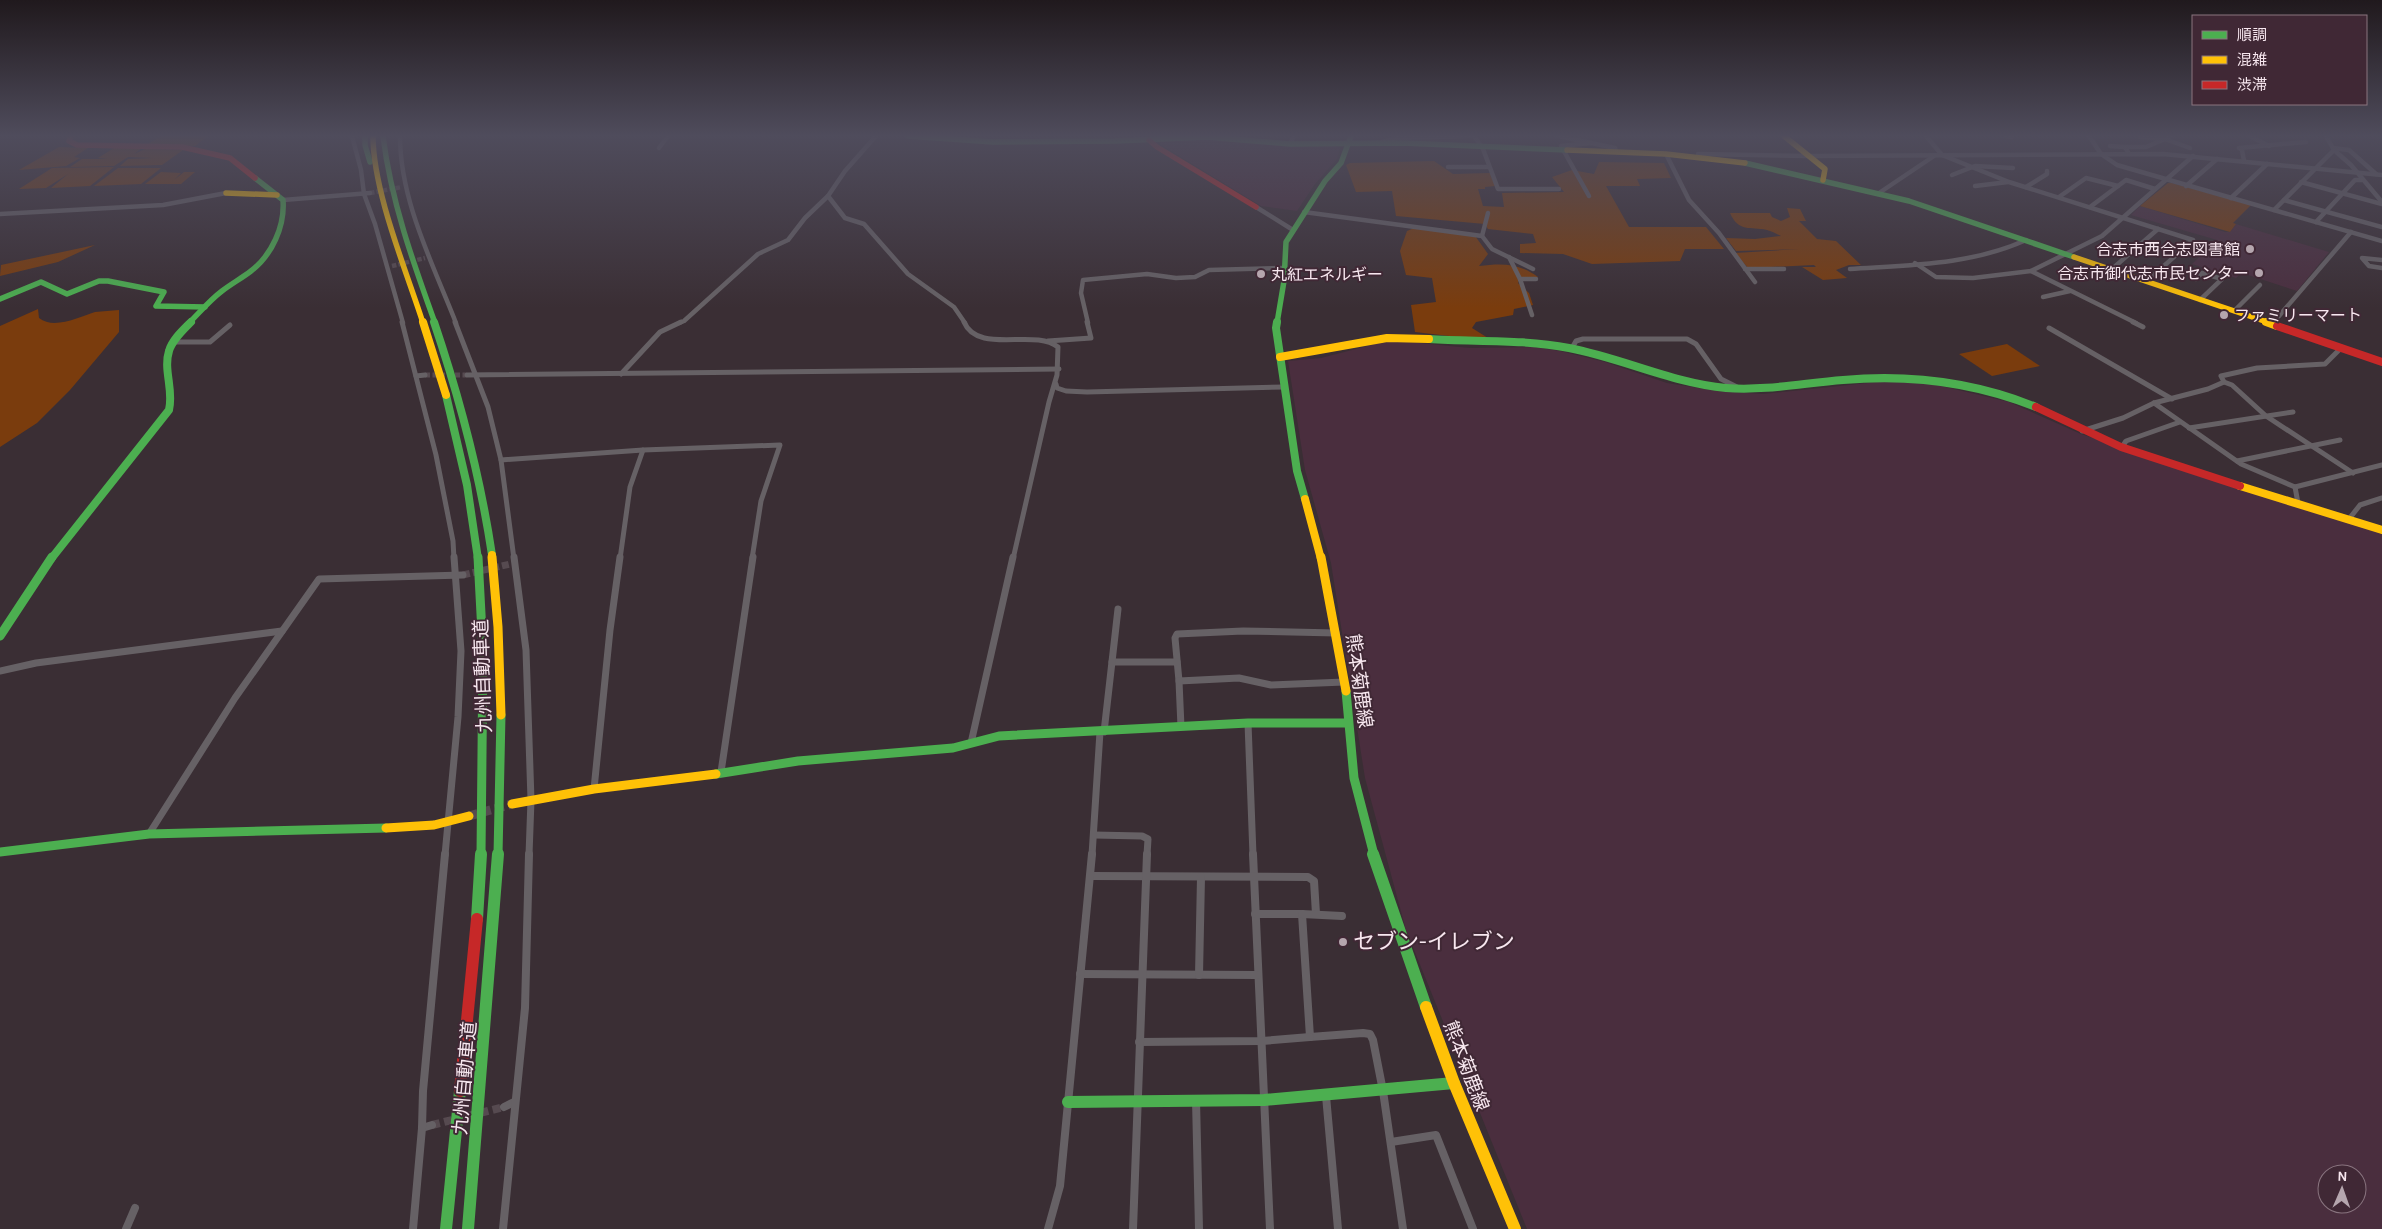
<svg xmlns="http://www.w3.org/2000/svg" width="2382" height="1229" font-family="Karla,'Noto Sans JP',sans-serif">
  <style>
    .built { fill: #4a2e3e; fill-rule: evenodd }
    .green { fill: #7a3c0d }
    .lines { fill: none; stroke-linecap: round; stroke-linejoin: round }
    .street-tunnel-far3 { stroke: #564a50; stroke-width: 4.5; stroke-dasharray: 4.5 2; stroke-linecap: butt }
    .street-tunnel-far2 { stroke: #564a50; stroke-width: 5; stroke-dasharray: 5 2.5; stroke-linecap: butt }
    .street-tunnel-far1 { stroke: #564a50; stroke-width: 7; stroke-dasharray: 7 3; stroke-linecap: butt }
    .street-tunnel { stroke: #564a50; stroke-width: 8; stroke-dasharray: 8 4.5; stroke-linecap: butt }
    .secondary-tunnel { stroke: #564a50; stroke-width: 9; stroke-dasharray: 9 4.5; stroke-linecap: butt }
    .street-far3 { stroke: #666165; stroke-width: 4.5 }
    .street-far2 { stroke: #666165; stroke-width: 5 }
    .street-far1 { stroke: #666165; stroke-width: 7 }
    .street { stroke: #666165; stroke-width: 8 }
    .fast-far3 { stroke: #4caf50; stroke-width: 5.5 }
    .fast-far2 { stroke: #4caf50; stroke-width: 8 }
    .fast-far1 { stroke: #4caf50; stroke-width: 9 }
    .fast { stroke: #4caf50; stroke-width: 12 }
    .slow-far3 { stroke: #ffc107; stroke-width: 5.5 }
    .slow-far2 { stroke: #ffc107; stroke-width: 8 }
    .slow-far1 { stroke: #ffc107; stroke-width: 9 }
    .slow { stroke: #ffc107; stroke-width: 12 }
    .jam-far2 { stroke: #c62828; stroke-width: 5.5 }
    .jam-far1 { stroke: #c62828; stroke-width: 8 }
    .jam { stroke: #c62828; stroke-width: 12 }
    .poi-dot { fill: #b5a6ae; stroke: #402835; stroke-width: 2 }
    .labels { text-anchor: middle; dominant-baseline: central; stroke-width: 4; stroke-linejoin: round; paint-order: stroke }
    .far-poi-label { font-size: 16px; fill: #f7e7ef; stroke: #402835; text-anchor: end }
    .street-label { font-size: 19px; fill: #f7e7ef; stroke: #402835 }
    .near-poi-label { font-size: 22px; fill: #f7e7ef; stroke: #402835; text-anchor: start }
  </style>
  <rect width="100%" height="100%" fill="#3a2e34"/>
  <g class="built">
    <path d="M1191,139L1336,146L1340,148L1337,159L1315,184L1297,211L1261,206L1158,143L1162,141Z"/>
    <path d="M2140,206L2225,232H2230L2236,224L2329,252L2297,291L2242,273L2236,278L2192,264L2217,240L2131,215Z"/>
    <path d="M1399,341L1470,348L1534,347L1560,351L1605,362L1667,383L1717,391L1763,394L1877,382H1910L1941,386L2009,402L2081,434L2382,533V1229H1527L1406,930L1365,778L1331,563L1305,470L1288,361L1321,358L1379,343ZM2327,1174H2357V1204H2327Z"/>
  </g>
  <g class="green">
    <path d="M161,136H208L195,146L148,144Z"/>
    <path d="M59,147L88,148L74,157L80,158L66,166L19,170Z"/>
    <path d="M114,148H142L134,154L145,149L183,150L162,165L120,166L128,159L154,158L128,157L114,166L70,167L82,159H108L98,158Z"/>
    <path d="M1434,161L1453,174L1490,173L1495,186L1485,187V189H1478L1483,206L1504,207L1502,193L1564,192L1552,177L1572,170L1594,174L1599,162L1664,163L1671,178L1637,179L1640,186H1606L1629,227H1706L1724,249H1685L1680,261L1592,264L1563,254L1520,253V244L1536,243L1533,234L1488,229L1485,224L1396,216L1392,191L1356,192L1346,165L1350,163Z"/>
    <path d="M114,167L90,186L51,188L68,174L46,188L19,189L52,168Z"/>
    <path d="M118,168H161L141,184L94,186Z"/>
    <path d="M161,172L181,173L174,180L184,172H195L181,184H145Z"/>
    <path d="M2168,183H2172L2251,205L2233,223L2236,224L2230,232L2140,206Z"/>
    <path d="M1787,208L1800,209L1806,221H1799L1817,239L1836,241L1861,265H1849L1836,270L1847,278L1823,280L1802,267H1816L1814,265L1748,268L1735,253L1800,249L1736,251L1726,238L1755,239L1781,236C1777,234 1771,231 1767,230C1750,226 1739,233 1730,213H1770L1772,217L1781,221L1790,217Z"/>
    <path d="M1414,228H1437L1473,233L1488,254L1479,266C1502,263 1519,263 1538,277L1520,279L1518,283L1529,293L1533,305L1514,309L1513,315L1476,322L1472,328L1488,338H1466L1415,332L1411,305L1436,302L1432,278L1406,275L1400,251L1407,231Z"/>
    <path d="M95,245L58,262L0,276L1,265Z"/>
    <path d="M38,309L39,318C54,330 79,317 95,312C103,311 111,311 119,310V332L70,390L37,423L0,447V326Z"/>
    <path d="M2007,344L2040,366L1992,376L1959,354Z"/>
  </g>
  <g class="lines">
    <g class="street-tunnel-far3">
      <path d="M370,193L402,187"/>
      <path d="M392,266L425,258"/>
    </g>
    <path class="street-tunnel-far2" d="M425,375H467"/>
    <path class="street-tunnel-far1" d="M463,575L510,564"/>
    <path class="street-tunnel" d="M432,1125L504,1107"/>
    <path class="secondary-tunnel" d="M469,816L512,804"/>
    <g class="street-far3">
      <path d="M352,136L361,170L364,194L375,224L403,323"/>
      <path d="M400,136C400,201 433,264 456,323"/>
      <path d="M1474,136L1483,149L1498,189H1559"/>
      <path d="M1558,136L1615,148L1616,151"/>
      <path d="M1926,136L1942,155L2009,182L2193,240L2147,281"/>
      <path d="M2005,136L2012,137"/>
      <path d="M2089,136L2101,154L2117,165L2382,241"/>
      <path d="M2250,136L2269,146"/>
      <path d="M2326,136L2334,150L2351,165L2382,202"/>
      <path d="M2140,137L2165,139L2190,148"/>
      <path d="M1382,142L1397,138L1470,136"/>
      <path d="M1290,144L1294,136"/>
      <path d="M2110,146L2125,147"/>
      <path d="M659,148L668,136"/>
      <path d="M2333,148L2349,150L2376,174"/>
      <path d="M1666,154L1689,200L1719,233L1755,282"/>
      <path d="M1698,154L1807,156L2163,154L2382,175"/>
      <path d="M2129,154L2125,147H2146L2172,136"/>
      <path d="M2244,161L2242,150L2239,148L2306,142"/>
      <path d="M1448,167H1489"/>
      <path d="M1952,175L1975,166L2013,168"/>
      <path d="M2301,182L2382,204"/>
      <path d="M1975,186L2008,182"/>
      <path d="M2186,186L2217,159"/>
      <path d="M2026,187L2047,174V171"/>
      <path d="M1879,193L1934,156"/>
      <path d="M828,196L845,218L864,224L908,274L954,307L965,323"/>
      <path d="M1589,196L1561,146L1591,143"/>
      <path d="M2059,197L2086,178L2118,186"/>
      <path d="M2231,198L2267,164"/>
      <path d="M283,200L370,193"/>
      <path d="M2284,200L2382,227"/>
      <path d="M1256,207L1293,230"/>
      <path d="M2090,207L2126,180L2155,189"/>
      <path d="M2274,210L2334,150"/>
      <path d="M1304,212L1482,236L1492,249L1533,269"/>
      <path d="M0,214L163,205L226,193"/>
      <path d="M2316,222L2355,180H2362"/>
      <path d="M1482,236L1488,213"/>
      <path d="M1509,257L1520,279L1532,315"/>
      <path d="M2382,260L2362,258L2369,266L2382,268"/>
      <path d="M1915,263L1936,277L1973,278L2031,271L2102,236L2193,156"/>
      <path d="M1745,269H1784"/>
      <path d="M1850,269C1909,265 1971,265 2026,240"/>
      <path d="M2112,269L2158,229"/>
      <path d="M2031,271L2136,323"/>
      <path d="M1520,279H1536"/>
      <path d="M2196,279L2202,273L2222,279L2200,300"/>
      <path d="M2043,297L2070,291"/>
      <path d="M2234,311L2260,285"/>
      <path d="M679,323L684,321L758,254L788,240L805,218L828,196L845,171L876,136"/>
      <path d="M1088,323L1081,293L1083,280L1147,274L1176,278L1195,277L1209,270L1284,268"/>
      <path d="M2273,323L2351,232"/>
    </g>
    <g class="street-far2">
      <path d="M402,322L436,455L453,541L454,559"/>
      <path d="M455,322L488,407L501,460L514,559"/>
      <path d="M964,322C978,355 1034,328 1058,347L1057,375L1049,402L1013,559"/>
      <path d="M2133,322L2143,327"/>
      <path d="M2273,324L2275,322"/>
      <path d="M2049,328L2172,399"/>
      <path d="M1048,341L1091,338L1087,322"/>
      <path d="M174,342H210L230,325"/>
      <path d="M1572,348L1576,341L1583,339H1687L1696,344L1721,379L1737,387"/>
      <path d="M621,374L660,332L681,322"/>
      <path d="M467,375L1059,369"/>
      <path d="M416,376L425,375"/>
      <path d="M2224,382L2232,385L2266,416L2353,473"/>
      <path d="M1056,384L1057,388L1066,391L1087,392L1284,387"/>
      <path d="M2154,403L2241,464L2295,487L2382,465"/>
      <path d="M2189,428L2293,412"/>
      <path d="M2082,431L2123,418L2154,403L2208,389L2224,382L2221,376L2257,368L2325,364L2341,348"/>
      <path d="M2122,447L2126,441L2180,422"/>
      <path d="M501,460L643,450L780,445L761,501L752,559"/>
      <path d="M2237,461L2340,440"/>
      <path d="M2295,487L2298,503"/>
      <path d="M2349,519L2360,505L2382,498"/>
      <path d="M620,559L630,487L643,450"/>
    </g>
    <g class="street-far1">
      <path d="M514,557L526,650L531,800L529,855"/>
      <path d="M1336,633L1243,631L1177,634L1175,638L1179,681L1239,678L1271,685L1344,682"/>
      <path d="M1112,662H1177"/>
      <path d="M0,671L36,663L282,631"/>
      <path d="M1179,681L1181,727"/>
      <path d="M1248,723L1253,855"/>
      <path d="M1104,732L1118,609"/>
      <path d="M971,743L1013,557"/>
      <path d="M721,772L753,557"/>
      <path d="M594,789L610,630L620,557"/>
      <path d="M149,834L235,698L319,579L463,575"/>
      <path d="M1094,835L1142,836L1148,839L1147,855"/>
      <path d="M445,855L458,717L461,651L454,557"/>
      <path d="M1092,855L1100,732"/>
    </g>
    <g class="street">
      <path d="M1253,854L1270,1229"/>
      <path d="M1091,876L1308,877L1314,881L1316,914"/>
      <path d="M1255,914H1302L1310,1037L1363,1033L1370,1034L1373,1040L1383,1091L1403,1229"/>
      <path d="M1302,914L1342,916"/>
      <path d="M1080,974L1257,975"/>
      <path d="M1199,975L1201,877"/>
      <path d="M1139,1042L1262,1041L1310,1037"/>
      <path d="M1326,1096L1338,1229"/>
      <path d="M1196,1100L1199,1229"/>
      <path d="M504,1107L514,1102"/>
      <path d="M422,1128L432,1125"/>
      <path d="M1391,1142L1436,1135L1473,1229"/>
      <path d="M126,1229L135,1208"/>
      <path d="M413,1229L422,1128L423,1091L445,854"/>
      <path d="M503,1229L525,1008L529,854"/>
      <path d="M1048,1229L1060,1186L1092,854"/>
      <path d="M1133,1229L1147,854"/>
    </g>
    <g class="fast-far3">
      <path d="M365,136V145L370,162"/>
      <path d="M383,136C391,201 413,262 435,323"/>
      <path d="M908,136L993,142L1115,141L1207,137L1290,144L1403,143L1567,150"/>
      <path d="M1745,163L1909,201L2074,257"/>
      <path d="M0,299L41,282L67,294L99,281H108L164,292L156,306L205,307"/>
      <path d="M189,323C200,312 210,300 222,291C231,284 242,278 251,271C272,255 285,226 283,200L255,178"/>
      <path d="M1277,323L1284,281L1286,242L1325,181L1341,163L1351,136"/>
    </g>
    <g class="fast-far2">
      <path d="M434,322C460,399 480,475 492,555"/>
      <path d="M1277,322L1276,328L1297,471L1305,499"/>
      <path d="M1429,339C1475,342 1523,339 1569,348C1622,358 1672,383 1726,388C1765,391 1804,383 1843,380C1910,374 1974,382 2036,407"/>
      <path d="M446,395L467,485L478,559"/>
      <path d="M51,559L169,410C174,390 163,370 169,351C172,340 183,330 191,322"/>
    </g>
    <g class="fast-far1">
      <path d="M478,557L483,652L481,855"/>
      <path d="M0,636L52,557"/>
      <path d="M1346,691L1354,778L1374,855"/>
      <path d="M716,774L798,761L953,748L999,736L1248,723H1348"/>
      <path d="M0,852L149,834L386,828"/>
      <path d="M498,855L501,715"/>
    </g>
    <g class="fast">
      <path d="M1373,854L1426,1007"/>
      <path d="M477,919L481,854"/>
      <path d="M1068,1102L1264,1100L1454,1083"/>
      <path d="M446,1229L460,1091"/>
      <path d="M468,1229L498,854"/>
    </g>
    <g class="slow-far3">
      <path d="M373,136C373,191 406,270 423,323"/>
      <path d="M1784,136L1825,169L1823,180"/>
      <path d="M1567,150L1666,154L1745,163"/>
      <path d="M226,193L277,195"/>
      <path d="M2074,257L2270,323"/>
    </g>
    <g class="slow-far2">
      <path d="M423,322L446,395"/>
      <path d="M2266,322L2277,326"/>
      <path d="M1280,357L1387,338L1429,339"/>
      <path d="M2240,486L2382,530"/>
      <path d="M1305,499L1321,559"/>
      <path d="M492,555V559"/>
    </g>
    <g class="slow-far1">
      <path d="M492,557L498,627L501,715"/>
      <path d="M1321,557L1346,691"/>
      <path d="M512,804L594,789L716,774"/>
      <path d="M386,828L434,825L469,816"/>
    </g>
    <path class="slow" d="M1426,1007L1454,1083L1515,1229"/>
    <g class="jam-far2">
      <path d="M71,136L69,141L77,145L182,147L230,158L255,178"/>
      <path d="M1149,140L1157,147L1256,207"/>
    </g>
    <g class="jam-far1">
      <path d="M2277,326L2382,362"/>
      <path d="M2036,407L2121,447L2240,486"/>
    </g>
    <path class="jam" d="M460,1091L477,919"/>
  </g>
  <linearGradient id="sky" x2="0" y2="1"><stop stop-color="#20191d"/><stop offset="0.44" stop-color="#4f4c5c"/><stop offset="1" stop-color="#4f4c5c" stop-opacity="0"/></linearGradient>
  <rect width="2382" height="308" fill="url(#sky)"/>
  <g class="poi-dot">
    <circle cx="2250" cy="249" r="5"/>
    <circle cx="2259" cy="273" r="5"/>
    <circle cx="1261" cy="274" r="5"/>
    <circle cx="2224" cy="315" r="5"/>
    <circle cx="1343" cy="942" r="5"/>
  </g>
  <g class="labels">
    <g class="far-poi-label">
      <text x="2240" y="249">合志市西合志図書館</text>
      <text x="2249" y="273">合志市御代志市民センター</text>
      <text x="1271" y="274" text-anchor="start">丸紅エネルギー</text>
      <text x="2234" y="315" text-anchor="start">ファミリーマート</text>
    </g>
    <g class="street-label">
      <text transform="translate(483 676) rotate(-92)">九州自動車道</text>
      <text transform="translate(1359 681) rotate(82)">熊本菊鹿線</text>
      <text transform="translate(1466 1066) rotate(69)">熊本菊鹿線</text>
      <text transform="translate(465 1078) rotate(-85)">九州自動車道</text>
    </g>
    <g class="near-poi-label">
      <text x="1353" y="942">セブン-イレブン</text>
    </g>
  </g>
  <rect x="2192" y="15" width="175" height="90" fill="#402835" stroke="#89747f"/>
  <rect x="2202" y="31" width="25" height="8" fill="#4caf50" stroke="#89747f"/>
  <text x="2237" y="40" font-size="15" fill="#f7e7ef">順調</text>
  <rect x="2202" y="56" width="25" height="8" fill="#ffc107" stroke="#89747f"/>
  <text x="2237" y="65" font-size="15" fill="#f7e7ef">混雑</text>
  <rect x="2202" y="81" width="25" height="8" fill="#c62828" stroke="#89747f"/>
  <text x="2237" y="90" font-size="15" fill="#f7e7ef">渋滞</text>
  <g transform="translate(2342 1189) rotate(2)"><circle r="24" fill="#402835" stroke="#89747f"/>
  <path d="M0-4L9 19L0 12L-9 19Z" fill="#b5a6ae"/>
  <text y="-8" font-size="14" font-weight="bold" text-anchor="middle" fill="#f7e7ef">N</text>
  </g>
</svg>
